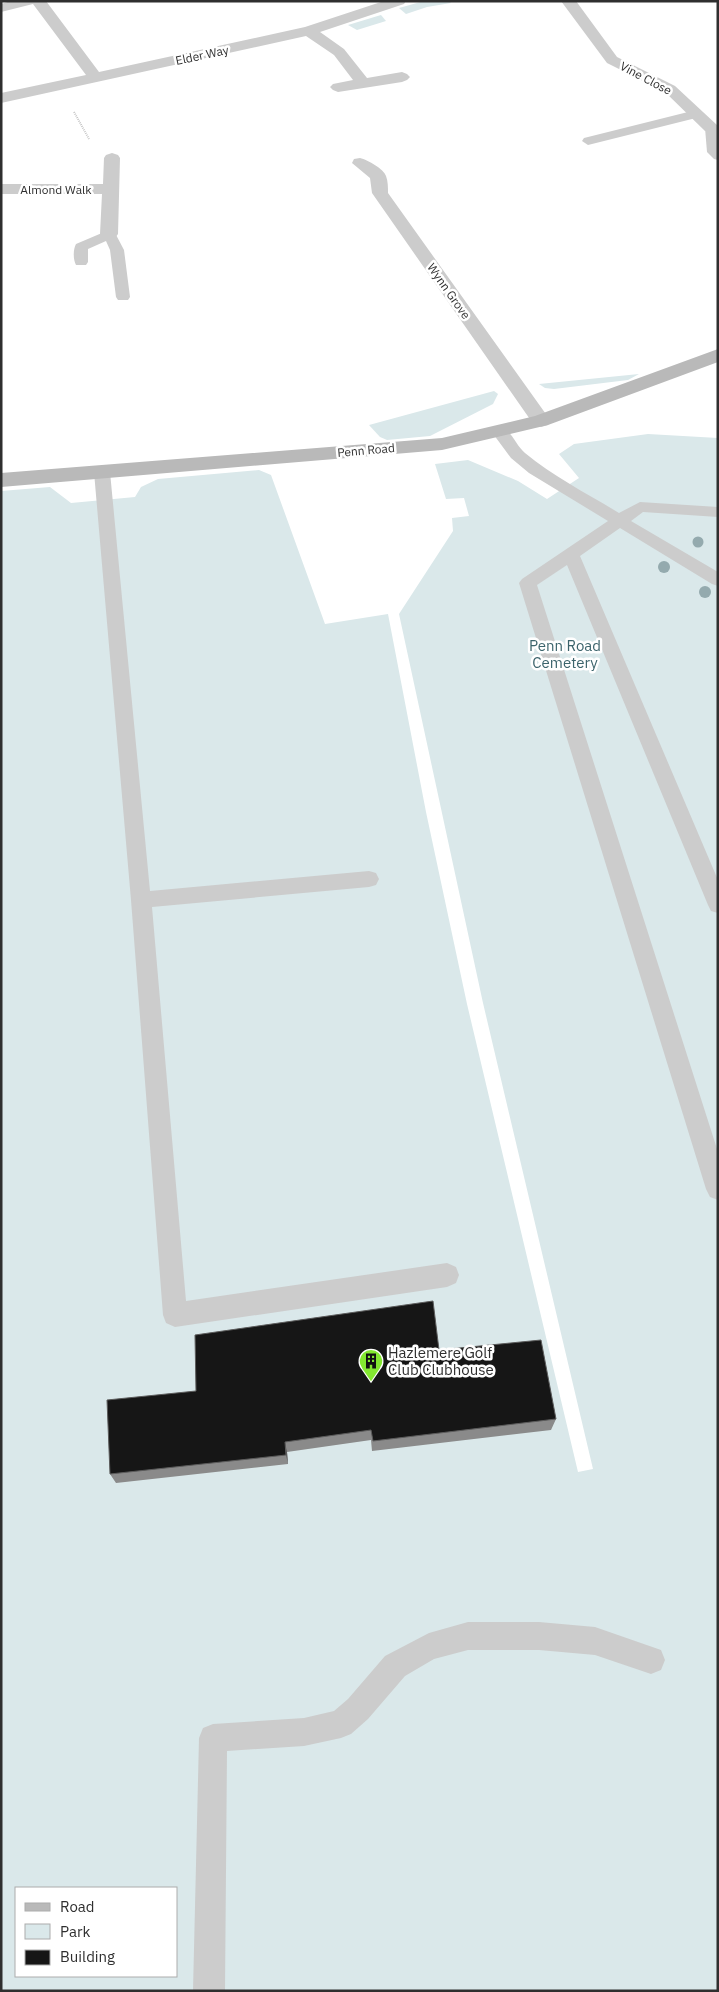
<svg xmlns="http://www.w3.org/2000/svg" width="719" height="1992" font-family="'IBM Plex Sans',sans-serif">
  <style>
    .green { fill: #dae8ea; fill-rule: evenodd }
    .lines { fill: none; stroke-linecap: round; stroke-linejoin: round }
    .path { stroke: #c6c6c6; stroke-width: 2; stroke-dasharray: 1 1; stroke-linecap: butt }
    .lane { fill: #ccc; fill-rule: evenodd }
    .street { fill: #ccc; fill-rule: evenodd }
    .secondary { fill: #b9b9b9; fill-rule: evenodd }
    .tree { fill: #94aaae }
    .wall { fill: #8a8a8a }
    .shaded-wall { fill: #5c5c5c }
    .building { fill: #161616; stroke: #5c5c5c }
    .labels { text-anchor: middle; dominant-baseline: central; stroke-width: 5; stroke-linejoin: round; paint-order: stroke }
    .far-street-label { font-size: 12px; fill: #2f2f2f; stroke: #fff }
    .park-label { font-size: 15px; fill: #3c646c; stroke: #fff }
    .poi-label { font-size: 15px; fill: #2f2f2f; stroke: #fff; text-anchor: start }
  </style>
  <rect width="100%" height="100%" fill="#fff"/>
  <g class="green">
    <path d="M424,1H449L451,3L427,7L406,14L399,8Z"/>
    <path d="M381,15L386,21L357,30L348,25Z"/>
    <path d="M639,374L628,380L554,389L545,388L539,384Z"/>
    <path d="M494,391L498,394L493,404L430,436L387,440L380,437L369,425Z"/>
    <path d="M648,434L718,438V1991H1V491L50,487L71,503L135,497L141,487L158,479L259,470L271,475L325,624L388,614L426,812L467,1004L578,1472L593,1469L483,1003L399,614L453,531L452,518L469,516L464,498L446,499L435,464L468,460L518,481L547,499L579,478L559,454L574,444ZM16,1888H176V1976H16Z"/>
  </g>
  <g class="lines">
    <path class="path" d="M74,112L89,139"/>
    <g class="lane">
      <path d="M696,110L702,114L700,117L588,145L582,141L584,138Z"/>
      <path d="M711,124L717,128L718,160L714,159L707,152L705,128Z"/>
      <path d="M109,230L114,231L124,250L130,297L128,300H118L116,297L110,250L106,241L88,249V262L86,265H76C73,260 73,249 76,244Z"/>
      <path d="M499,426C511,429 516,446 525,453C554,477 588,494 619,513L640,502L718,507V517L643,512L631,521L718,572V586L712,584L620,528L580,556L718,880V913L711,911L708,905L567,565L537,585L718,1152V1200L710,1197L706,1189L519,583L522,579L608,521L529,473L511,458L491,431L494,428Z"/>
      <path d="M102,467L108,468L110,472L150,891L369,871L376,873L379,879L376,885L369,887L152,907L186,1301L447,1263L456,1267L459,1275L456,1283L447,1287L175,1327L166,1323L163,1315L131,900L94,472L96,468Z"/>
      <path d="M468,1622H539L595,1627L661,1650L665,1660L661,1670L651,1674L595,1655L539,1650H468L434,1659L405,1676L368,1719L351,1734L341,1738L304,1746L227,1751L225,1991H193L199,1738L203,1728L213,1724L304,1718L334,1711L348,1699L385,1656L429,1633Z"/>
    </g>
    <g class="street">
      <path d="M11,1H46L99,72L305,27L384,1H406L404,4L320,32L344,49L367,78L402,72L407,74L410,77L407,80L402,82L338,92L333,90L330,87L333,84L353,80L334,55L306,36L1,103V93L86,75L33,4L1,12V4Z"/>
      <path d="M561,1H576L617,57L675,86L717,125V131H705L665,92L607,63Z"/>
      <path d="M112,153L118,155L120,158L118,234L115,238L109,239L103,238L100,234L102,194H1V184H103L104,158L106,155Z"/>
      <path d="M360,158C368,160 384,169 386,176C388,181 388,188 388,193L548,417L551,421L548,425L541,427L534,425L372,193L370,178L352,163L354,159Z"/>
    </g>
    <path class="secondary" d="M718,349V362L548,425L442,450L1,487V473L442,438L535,416Z"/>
  </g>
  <g class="tree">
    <circle cx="698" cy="542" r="5.5"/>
    <circle cx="664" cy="567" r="6"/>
    <circle cx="705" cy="592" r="6"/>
  </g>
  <path class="wall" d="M439,1350L556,1419L551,1430L372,1451L371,1440L287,1452L288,1464L116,1483L110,1474L196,1391Z"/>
  <path class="shaded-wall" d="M285,1442L287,1452L288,1464L286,1455Z"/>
  <path class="building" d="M433,1301L439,1350L541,1340L556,1419L373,1441L371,1430L285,1442L286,1455L110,1474L107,1400L196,1391L195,1335Z"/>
  <defs>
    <g id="building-pin" transform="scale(1.25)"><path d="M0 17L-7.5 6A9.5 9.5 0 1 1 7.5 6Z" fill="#83e830" stroke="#fff"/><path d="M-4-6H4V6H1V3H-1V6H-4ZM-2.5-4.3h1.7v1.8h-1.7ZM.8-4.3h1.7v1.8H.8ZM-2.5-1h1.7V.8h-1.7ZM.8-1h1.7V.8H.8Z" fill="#111"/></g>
  </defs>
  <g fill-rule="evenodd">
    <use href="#building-pin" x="371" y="1361"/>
  </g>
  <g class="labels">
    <g class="far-street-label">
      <text transform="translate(202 55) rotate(-12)">Elder Way</text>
      <text transform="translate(646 78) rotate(28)">Vine Close</text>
      <text x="56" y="189">Almond Walk</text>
      <text transform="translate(449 291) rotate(55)">Wynn Grove</text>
      <text transform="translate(366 450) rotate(-5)">Penn Road</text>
    </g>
    <g class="park-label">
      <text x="565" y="645">Penn Road<tspan x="565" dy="17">Cemetery</tspan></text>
    </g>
    <g class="poi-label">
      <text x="388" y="1352">Hazlemere Golf<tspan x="388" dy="17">Club Clubhouse</tspan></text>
    </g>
  </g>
  <rect width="719" height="1992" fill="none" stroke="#2f2f2f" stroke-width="5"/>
  <rect x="15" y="1887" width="162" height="90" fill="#ffffff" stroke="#acacac"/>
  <rect x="25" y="1903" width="25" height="8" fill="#b9b9b9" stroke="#acacac"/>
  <text x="60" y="1912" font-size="15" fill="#2f2f2f">Road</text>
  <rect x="25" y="1924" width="25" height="15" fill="#dae8ea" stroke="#acacac"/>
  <text x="60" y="1937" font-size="15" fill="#2f2f2f">Park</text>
  <rect x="25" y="1950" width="25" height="15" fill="#161616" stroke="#acacac"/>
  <text x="60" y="1962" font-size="15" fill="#2f2f2f">Building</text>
</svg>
